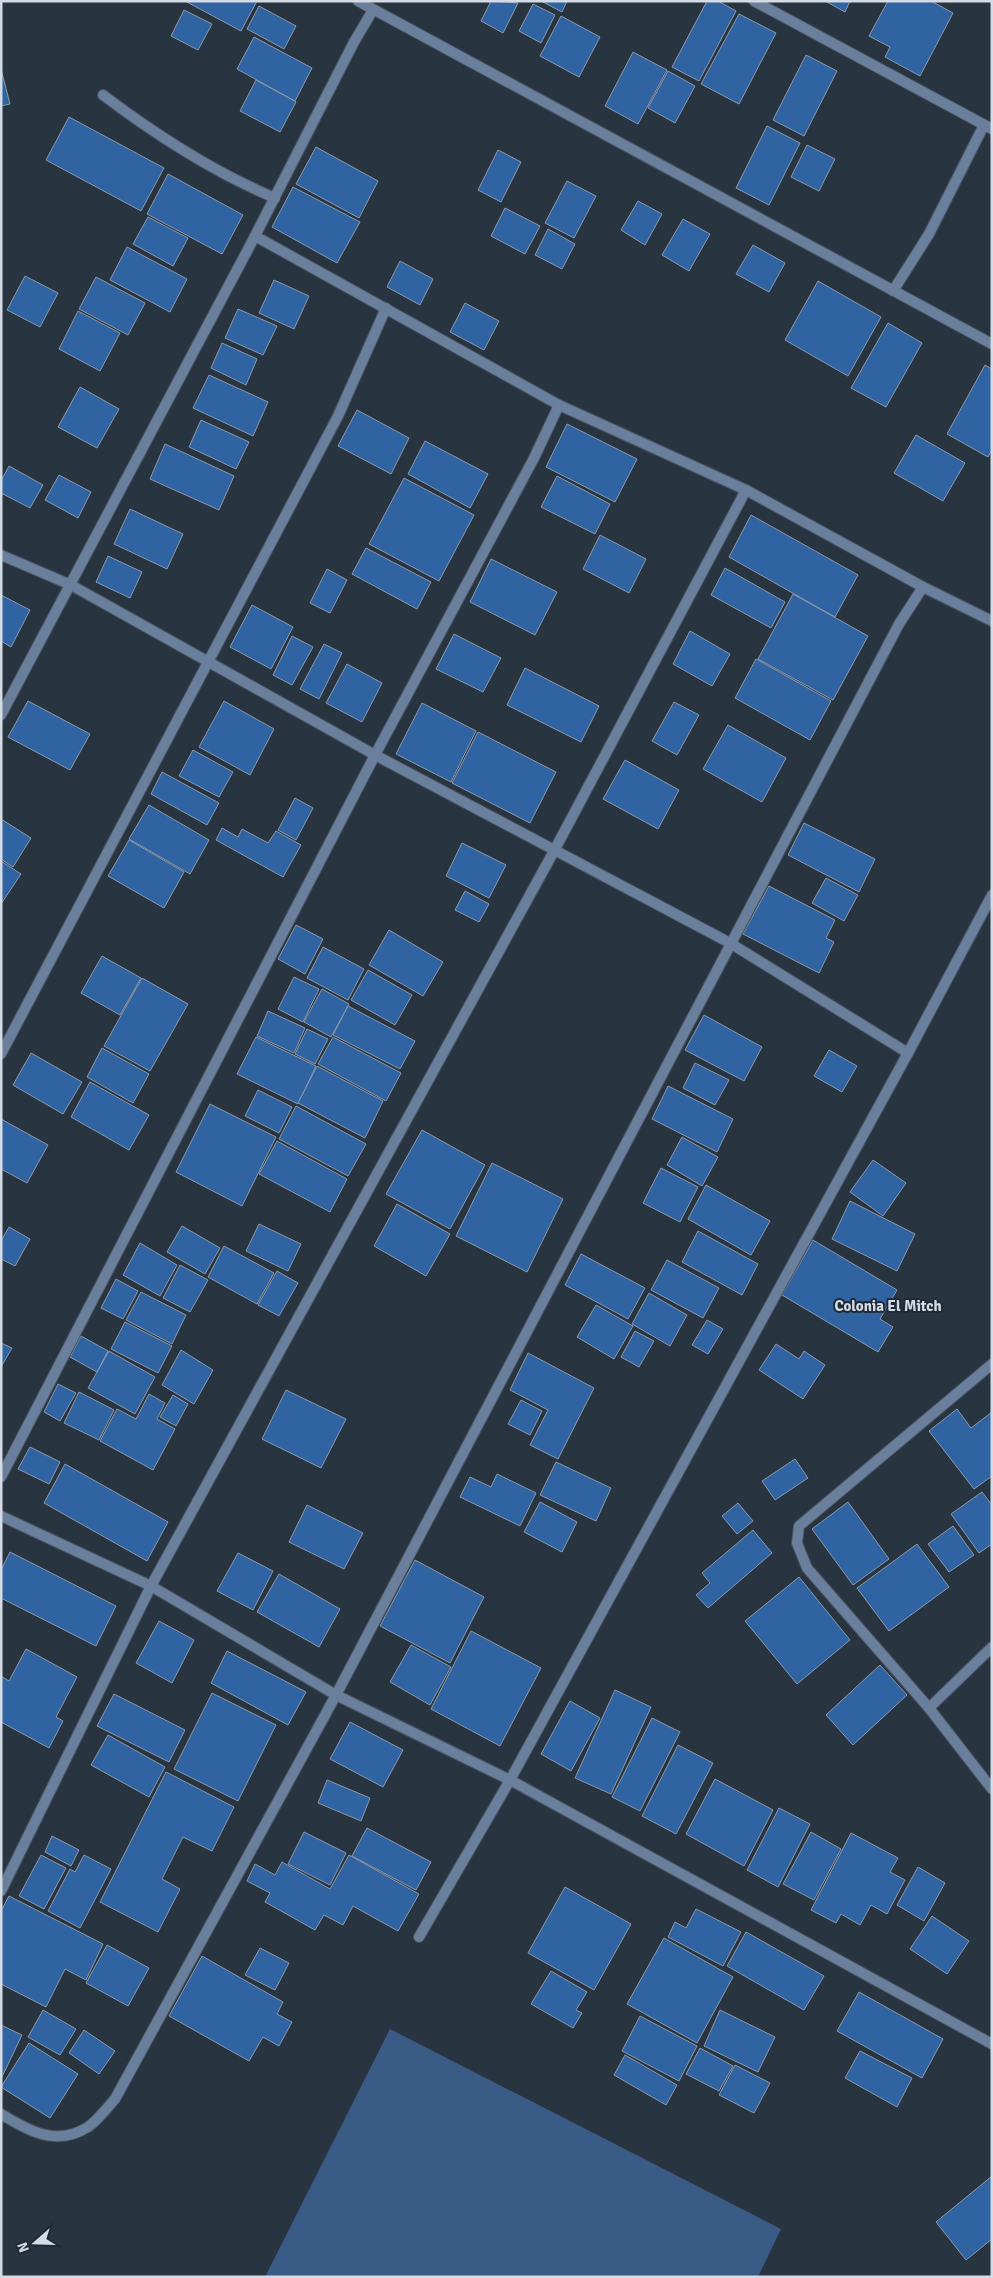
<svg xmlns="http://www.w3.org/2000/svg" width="993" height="2278" font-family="Signika,sans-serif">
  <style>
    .green { fill: #3a5b85 }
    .building { fill: #2f63a2; stroke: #8c99aa }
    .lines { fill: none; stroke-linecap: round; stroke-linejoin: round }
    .street-casing { stroke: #48525e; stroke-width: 12 }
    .street { stroke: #697f9c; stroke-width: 10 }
    .labels { text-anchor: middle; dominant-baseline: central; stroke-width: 4; stroke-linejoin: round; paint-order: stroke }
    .neighbourhood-label { font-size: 15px; font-weight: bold; fill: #d4dbe4; stroke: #1f2a37 }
  </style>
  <rect width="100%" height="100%" fill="#293441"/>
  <path class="green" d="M390,2029L781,2229L758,2277H265Z"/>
  <g class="building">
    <path d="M185,1H257L241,31Z"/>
    <path d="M491,1L518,3L503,33L481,21Z"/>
    <path d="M541,1H567L562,12Z"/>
    <path d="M707,1H718L736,11L699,81L672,67Z"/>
    <path d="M825,1H850L845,12Z"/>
    <path d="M888,1H931L953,13L920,76L885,57L890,47L869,36Z"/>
    <path d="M533,4L555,15L541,43L519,31Z"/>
    <path d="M259,6L296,26L284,49L247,29Z"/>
    <path d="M184,10L212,24L198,50L171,36Z"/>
    <path d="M739,14L776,33L739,104L701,84Z"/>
    <path d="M561,16L600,37L579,77L540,56Z"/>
    <path d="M254,37L312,68L295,101L237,69Z"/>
    <path d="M633,52L667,70L638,124L605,106Z"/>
    <path d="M806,55L837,71L804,136L773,120Z"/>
    <path d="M1,69L10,104L1,106Z"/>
    <path d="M668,71L695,86L675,123L648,108Z"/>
    <path d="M256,80L296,102L280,132L240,111Z"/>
    <path d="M69,117L164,168L141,211L46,160Z"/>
    <path d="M767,126L800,143L769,205L736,188Z"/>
    <path d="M807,145L835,159L819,191L791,177Z"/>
    <path d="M316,147L378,181L359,218L296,184Z"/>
    <path d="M498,150L521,162L501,202L478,190Z"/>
    <path d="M168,174L243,215L222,254L147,214Z"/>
    <path d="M567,181L596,196L574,238L545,223Z"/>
    <path d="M293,187L360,222L337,263L272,227Z"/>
    <path d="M638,201L662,214L645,245L621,230Z"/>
    <path d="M505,208L540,226L525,254L491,236Z"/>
    <path d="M148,217L188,238L173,266L133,244Z"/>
    <path d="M683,219L710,234L689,271L662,255Z"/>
    <path d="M548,229L575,244L562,269L535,255Z"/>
    <path d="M753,245L785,263L769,292L736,274Z"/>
    <path d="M127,247L187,279L170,312L110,280Z"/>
    <path d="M400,261L433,279L420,305L387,287Z"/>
    <path d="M25,276L58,293L40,327L7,310Z"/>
    <path d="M96,277L145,303L128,335L79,309Z"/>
    <path d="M274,280L309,296L294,329L259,313Z"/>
    <path d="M818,281L881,317L848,376L785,340Z"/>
    <path d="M465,303L499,321L484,350L450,332Z"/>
    <path d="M238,309L277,326L263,355L225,338Z"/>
    <path d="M78,311L120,333L100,371L59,349Z"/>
    <path d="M888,323L922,343L886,407L851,388Z"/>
    <path d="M222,343L257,359L246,385L211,368Z"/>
    <path d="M985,365L992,369V450L988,457L947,434Z"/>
    <path d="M209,375L268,402L253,436L193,408Z"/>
    <path d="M80,387L119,409L97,448L58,427Z"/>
    <path d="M357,410L409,438L391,474L338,446Z"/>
    <path d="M201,420L249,442L236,469L189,447Z"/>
    <path d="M567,424L637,459L615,502L546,467Z"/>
    <path d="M916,435L965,463L943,501L894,473Z"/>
    <path d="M425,441L488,474L470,508L408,474Z"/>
    <path d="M165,444L234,476L219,510L150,479Z"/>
    <path d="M9,466L43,485L30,508L1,493V481Z"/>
    <path d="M59,475L91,492L78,518L45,500Z"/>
    <path d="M557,476L610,504L595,534L541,507Z"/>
    <path d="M404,478L474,515L439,581L369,544Z"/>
    <path d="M130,509L183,534L167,569L114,544Z"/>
    <path d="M751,515L858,575L835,617L729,557Z"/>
    <path d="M600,535L646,559L629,593L583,569Z"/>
    <path d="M366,548L431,582L417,609L352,574Z"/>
    <path d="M108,556L142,572L130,598L96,582Z"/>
    <path d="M491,559L557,592L535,635L470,602Z"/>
    <path d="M725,568L785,602L771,628L711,595Z"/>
    <path d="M327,569L347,580L330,613L310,603Z"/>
    <path d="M793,594L868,636L833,700L758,659Z"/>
    <path d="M1,595L30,610L11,647L1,641Z"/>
    <path d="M252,605L293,627L271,669L230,647Z"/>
    <path d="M690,631L730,654L712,686L673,664Z"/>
    <path d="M454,634L501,658L483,692L436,669Z"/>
    <path d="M292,636L313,647L292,685L273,675Z"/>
    <path d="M324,644L342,653L319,699L300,689Z"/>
    <path d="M756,659L831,701L810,740L735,698Z"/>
    <path d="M347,664L382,683L362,722L326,703Z"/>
    <path d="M525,668L599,706L581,742L507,705Z"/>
    <path d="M28,701L90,734L70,770L8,737Z"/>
    <path d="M224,701L274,729L250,775L199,747Z"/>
    <path d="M674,702L699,715L677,755L652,741Z"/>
    <path d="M422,703L476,731L451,782L396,754Z"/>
    <path d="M728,725L786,758L762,802L703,769Z"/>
    <path d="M478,732L556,772L530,823L452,783Z"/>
    <path d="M193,750L233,772L219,797L179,776Z"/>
    <path d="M625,760L679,790L658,829L603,799Z"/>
    <path d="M162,772L219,803L207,825L151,794Z"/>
    <path d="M295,798L313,808L296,840L278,830Z"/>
    <path d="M149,805L209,840L190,874L129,839Z"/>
    <path d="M1,819L31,838L13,867L1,859Z"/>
    <path d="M804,823L875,859L859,892L788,855Z"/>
    <path d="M222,828L238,837L242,829L268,843L276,831L301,845L283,877L216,840Z"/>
    <path d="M129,840L184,872L164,908L108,876Z"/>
    <path d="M462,843L506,865L489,898L446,876Z"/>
    <path d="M1,861L21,874L1,904Z"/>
    <path d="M826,878L858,895L844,921L812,903Z"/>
    <path d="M769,886L835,920L826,938L834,942L819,973L743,934Z"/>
    <path d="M465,891L489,904L479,922L455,910Z"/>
    <path d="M296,925L323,939L305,974L278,959Z"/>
    <path d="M389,930L443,962L423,996L369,965Z"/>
    <path d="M323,947L364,969L348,1000L307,978Z"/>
    <path d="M102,956L141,978L120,1015L81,993Z"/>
    <path d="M368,970L412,995L395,1025L351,1000Z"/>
    <path d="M294,977L319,989L303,1022L278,1009Z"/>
    <path d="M142,978L188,1004L150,1071L104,1046Z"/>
    <path d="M322,989L349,1004L331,1037L304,1022Z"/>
    <path d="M348,1006L415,1041L400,1069L333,1035Z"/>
    <path d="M268,1011L305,1028L294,1053L257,1036Z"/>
    <path d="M704,1015L762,1047L744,1081L685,1050Z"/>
    <path d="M307,1029L328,1039L315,1064L295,1054Z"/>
    <path d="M256,1037L316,1066L298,1104L237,1074Z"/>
    <path d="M333,1037L401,1073L386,1101L318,1064Z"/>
    <path d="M102,1048L149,1074L133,1103L87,1077Z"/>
    <path d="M829,1050L857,1066L842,1092L814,1076Z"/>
    <path d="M31,1053L82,1082L63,1114L13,1085Z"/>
    <path d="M695,1063L729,1080L715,1105L683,1088Z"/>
    <path d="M317,1066L383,1101L365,1138L298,1103Z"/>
    <path d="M90,1082L149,1115L129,1150L71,1117Z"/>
    <path d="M668,1086L733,1119L717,1152L652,1119Z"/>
    <path d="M258,1090L292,1107L279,1133L245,1116Z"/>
    <path d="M210,1104L276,1137L242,1206L176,1172Z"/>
    <path d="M296,1106L366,1144L348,1176L279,1139Z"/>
    <path d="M1,1119L48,1145L27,1183L1,1169Z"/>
    <path d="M422,1130L485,1165L450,1229L386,1194Z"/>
    <path d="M682,1137L718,1157L702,1186L667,1165Z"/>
    <path d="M277,1141L347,1179L330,1212L259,1174Z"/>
    <path d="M873,1160L906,1183L883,1216L850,1192Z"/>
    <path d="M492,1163L563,1199L527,1272L456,1236Z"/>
    <path d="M661,1168L698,1187L680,1222L643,1203Z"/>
    <path d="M706,1185L770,1221L751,1255L688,1219Z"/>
    <path d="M850,1201L915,1234L897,1271L832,1239Z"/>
    <path d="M397,1204L450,1234L426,1276L374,1246Z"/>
    <path d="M259,1224L301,1244L288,1271L246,1251Z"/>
    <path d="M182,1226L220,1248L205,1274L167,1252Z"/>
    <path d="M9,1227L30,1239L15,1266L1,1259V1241Z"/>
    <path d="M698,1231L758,1264L742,1295L682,1262Z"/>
    <path d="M813,1240L897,1290L880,1319L893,1327L878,1352L782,1295Z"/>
    <path d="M140,1243L177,1265L160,1296L123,1275Z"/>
    <path d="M224,1246L274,1273L257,1304L208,1277Z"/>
    <path d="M581,1254L645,1288L628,1319L565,1285Z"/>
    <path d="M667,1260L719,1288L703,1318L651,1290Z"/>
    <path d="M180,1265L208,1280L190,1312L163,1298Z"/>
    <path d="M277,1271L298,1283L279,1316L258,1305Z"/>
    <path d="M116,1279L138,1291L123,1319L101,1308Z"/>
    <path d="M141,1292L186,1315L172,1344L126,1320Z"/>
    <path d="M649,1293L687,1315L670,1346L632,1324Z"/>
    <path d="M596,1305L633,1326L614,1359L577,1337Z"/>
    <path d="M707,1320L723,1329L708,1354L692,1345Z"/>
    <path d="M125,1322L172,1346L158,1373L111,1349Z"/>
    <path d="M635,1331L654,1341L639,1367L621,1357Z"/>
    <path d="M81,1336L108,1351L97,1372L70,1357Z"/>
    <path d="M1,1343L12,1348L1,1367Z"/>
    <path d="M776,1344L799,1359L804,1351L825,1365L803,1399L759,1370Z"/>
    <path d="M181,1350L213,1370L194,1404L162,1385Z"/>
    <path d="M109,1351L155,1377L135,1414L88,1388Z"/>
    <path d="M528,1353L594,1388L558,1459L530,1445L548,1410L510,1390Z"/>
    <path d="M58,1384L76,1393L60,1421L44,1412Z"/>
    <path d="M286,1390L346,1419L321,1468L262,1439Z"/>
    <path d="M79,1392L114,1410L99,1440L64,1423Z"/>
    <path d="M149,1394L165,1403L157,1419L175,1429L153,1470L100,1441L117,1409L136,1419Z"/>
    <path d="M173,1395L188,1404L176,1426L160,1417Z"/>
    <path d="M521,1400L542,1411L530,1435L508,1424Z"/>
    <path d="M957,1409L971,1428L992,1412V1476L974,1489L929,1431Z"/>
    <path d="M30,1447L60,1462L49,1484L18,1469Z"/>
    <path d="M795,1459L808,1478L775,1500L762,1481Z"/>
    <path d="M556,1462L611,1488L596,1521L540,1495Z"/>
    <path d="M65,1464L168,1522L147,1561L44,1503Z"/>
    <path d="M497,1474L536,1493L520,1526L460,1497L470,1477L491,1487Z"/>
    <path d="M982,1492L992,1505V1544L979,1553L951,1514Z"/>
    <path d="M540,1502L577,1522L562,1552L524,1532Z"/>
    <path d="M848,1502L889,1559L853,1585L812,1529Z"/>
    <path d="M738,1503L753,1521L737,1534L722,1516Z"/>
    <path d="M307,1505L363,1533L344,1569L289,1542Z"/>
    <path d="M953,1526L974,1555L949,1572L928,1544Z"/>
    <path d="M753,1530L772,1553L708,1608L696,1595L710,1583L702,1573Z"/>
    <path d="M917,1544L949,1587L889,1631L857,1588Z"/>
    <path d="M10,1552L116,1606L96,1646L1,1598V1570Z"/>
    <path d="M238,1553L273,1571L253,1610L217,1591Z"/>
    <path d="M415,1560L484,1597L450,1663L380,1626Z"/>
    <path d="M279,1574L340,1609L319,1647L257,1612Z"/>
    <path d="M799,1577L850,1640L797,1684L745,1621Z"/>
    <path d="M159,1621L194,1640L172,1683L136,1663Z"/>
    <path d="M471,1631L541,1668L500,1746L431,1709Z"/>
    <path d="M411,1645L451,1667L430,1705L390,1682Z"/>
    <path d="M26,1649L77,1677L56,1717L63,1721L49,1748L1,1722V1676L9,1681Z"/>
    <path d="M227,1651L306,1692L288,1725L211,1683Z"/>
    <path d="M880,1665L907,1695L853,1745L826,1715Z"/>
    <path d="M615,1690L651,1707L611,1794L575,1778Z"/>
    <path d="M212,1693L276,1725L238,1801L174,1769Z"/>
    <path d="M114,1694L185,1730L169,1762L97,1726Z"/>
    <path d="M570,1701L600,1718L571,1771L541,1754Z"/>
    <path d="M652,1718L680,1732L640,1811L612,1797Z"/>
    <path d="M350,1722L403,1750L383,1787L330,1759Z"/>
    <path d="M108,1735L165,1767L149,1797L91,1765Z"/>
    <path d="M678,1745L713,1763L676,1834L642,1816Z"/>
    <path d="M166,1772L234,1807L212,1851L183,1837L162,1879L180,1889L158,1932L100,1902Z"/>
    <path d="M715,1779L773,1810L744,1866L686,1834Z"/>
    <path d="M327,1780L370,1798L361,1821L318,1803Z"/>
    <path d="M779,1808L810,1824L778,1887L747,1870Z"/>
    <path d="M367,1828L431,1862L416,1890L352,1856Z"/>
    <path d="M304,1832L346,1853L330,1885L288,1864Z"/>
    <path d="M811,1832L841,1849L814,1900L783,1884Z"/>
    <path d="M851,1833L898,1858L890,1872L905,1880L887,1914L871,1905L860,1925L841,1914L836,1923L811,1910Z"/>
    <path d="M52,1836L79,1850L71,1866L45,1852Z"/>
    <path d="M41,1855L66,1868L44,1909L19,1896Z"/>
    <path d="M84,1855L111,1869L80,1928L48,1911L70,1869L75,1872Z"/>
    <path d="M349,1855L419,1894L398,1931L353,1906L343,1925L324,1915L315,1930L265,1902L270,1893L247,1881L255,1864L275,1875L282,1862L330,1889Z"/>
    <path d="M918,1867L945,1883L924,1921L897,1905Z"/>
    <path d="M565,1887L631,1924L594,1990L528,1953Z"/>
    <path d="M9,1896L103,1944L86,1980L65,1969L46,2007L1,1984V1911Z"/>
    <path d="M696,1909L741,1932L723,1966L668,1937L675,1922L686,1928Z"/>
    <path d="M932,1916L969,1941L947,1974L910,1949Z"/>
    <path d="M746,1932L824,1976L804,2010L727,1966Z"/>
    <path d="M664,1938L733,1977L697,2043L627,2004Z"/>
    <path d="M107,1945L149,1968L128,2006L86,1983Z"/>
    <path d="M260,1948L289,1963L275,1990L245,1975Z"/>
    <path d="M202,1956L283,2002L277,2014L292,2022L279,2046L263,2037L249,2061L169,2016Z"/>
    <path d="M551,1971L587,1992L576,2010L582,2013L573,2028L531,2004Z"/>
    <path d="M859,1992L943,2039L922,2078L837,2031Z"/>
    <path d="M43,2010L76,2029L60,2055L28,2037Z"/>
    <path d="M720,2010L775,2037L758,2072L704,2046Z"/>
    <path d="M640,2016L697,2046L679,2081L622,2051Z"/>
    <path d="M1,2025L22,2035L1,2079Z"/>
    <path d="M84,2030L115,2051L99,2074L69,2053Z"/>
    <path d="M29,2043L78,2074L50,2118L1,2087Z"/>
    <path d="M700,2048L733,2066L719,2091L686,2074Z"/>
    <path d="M860,2051L912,2078L897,2107L845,2078Z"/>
    <path d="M625,2055L677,2085L666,2105L614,2075Z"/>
    <path d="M735,2065L770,2083L754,2113L719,2095Z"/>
    <path d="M992,2176V2239L966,2260L936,2222Z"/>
  </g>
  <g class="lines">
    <g class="street-casing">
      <g id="street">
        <path d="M358,1L992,344"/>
        <path d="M754,1L992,129"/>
        <path d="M103,95C156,135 213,172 275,198"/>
        <path d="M255,236L559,405L746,490L923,587L992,621"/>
        <path d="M893,291L929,234L984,125"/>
        <path d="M1,555L71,585L375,755L730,943L908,1053"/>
        <path d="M1,715L255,236L354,42L373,10"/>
        <path d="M1,1054L338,416L386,308"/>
        <path d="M992,1364L799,1526L797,1543L807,1568L929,1708L992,1789"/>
        <path d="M1,1477L375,755L534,458L559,405"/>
        <path d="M1,1516L151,1586L336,1695L510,1780L992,2044"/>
        <path d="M929,1708L992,1647"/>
        <path d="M1,1891L151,1586L554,851L746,490"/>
        <path d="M419,1937L510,1780L908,1053L992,895"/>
        <path d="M1,2114C29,2131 56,2147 88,2127C98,2120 107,2108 115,2099L336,1695L899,624L923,587"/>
      </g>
    </g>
    <use href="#street" class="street"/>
  </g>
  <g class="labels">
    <g class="neighbourhood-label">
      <text x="888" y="1306">Colonia El Mitch</text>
    </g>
  </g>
  <rect width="993" height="2278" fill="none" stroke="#d4dbe4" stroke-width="5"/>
  <g transform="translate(35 2243) rotate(250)" stroke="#1f2a37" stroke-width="4" paint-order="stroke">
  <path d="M0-4L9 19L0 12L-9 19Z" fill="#d4dbe4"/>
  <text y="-8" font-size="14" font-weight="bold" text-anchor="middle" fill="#d4dbe4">N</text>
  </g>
</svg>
